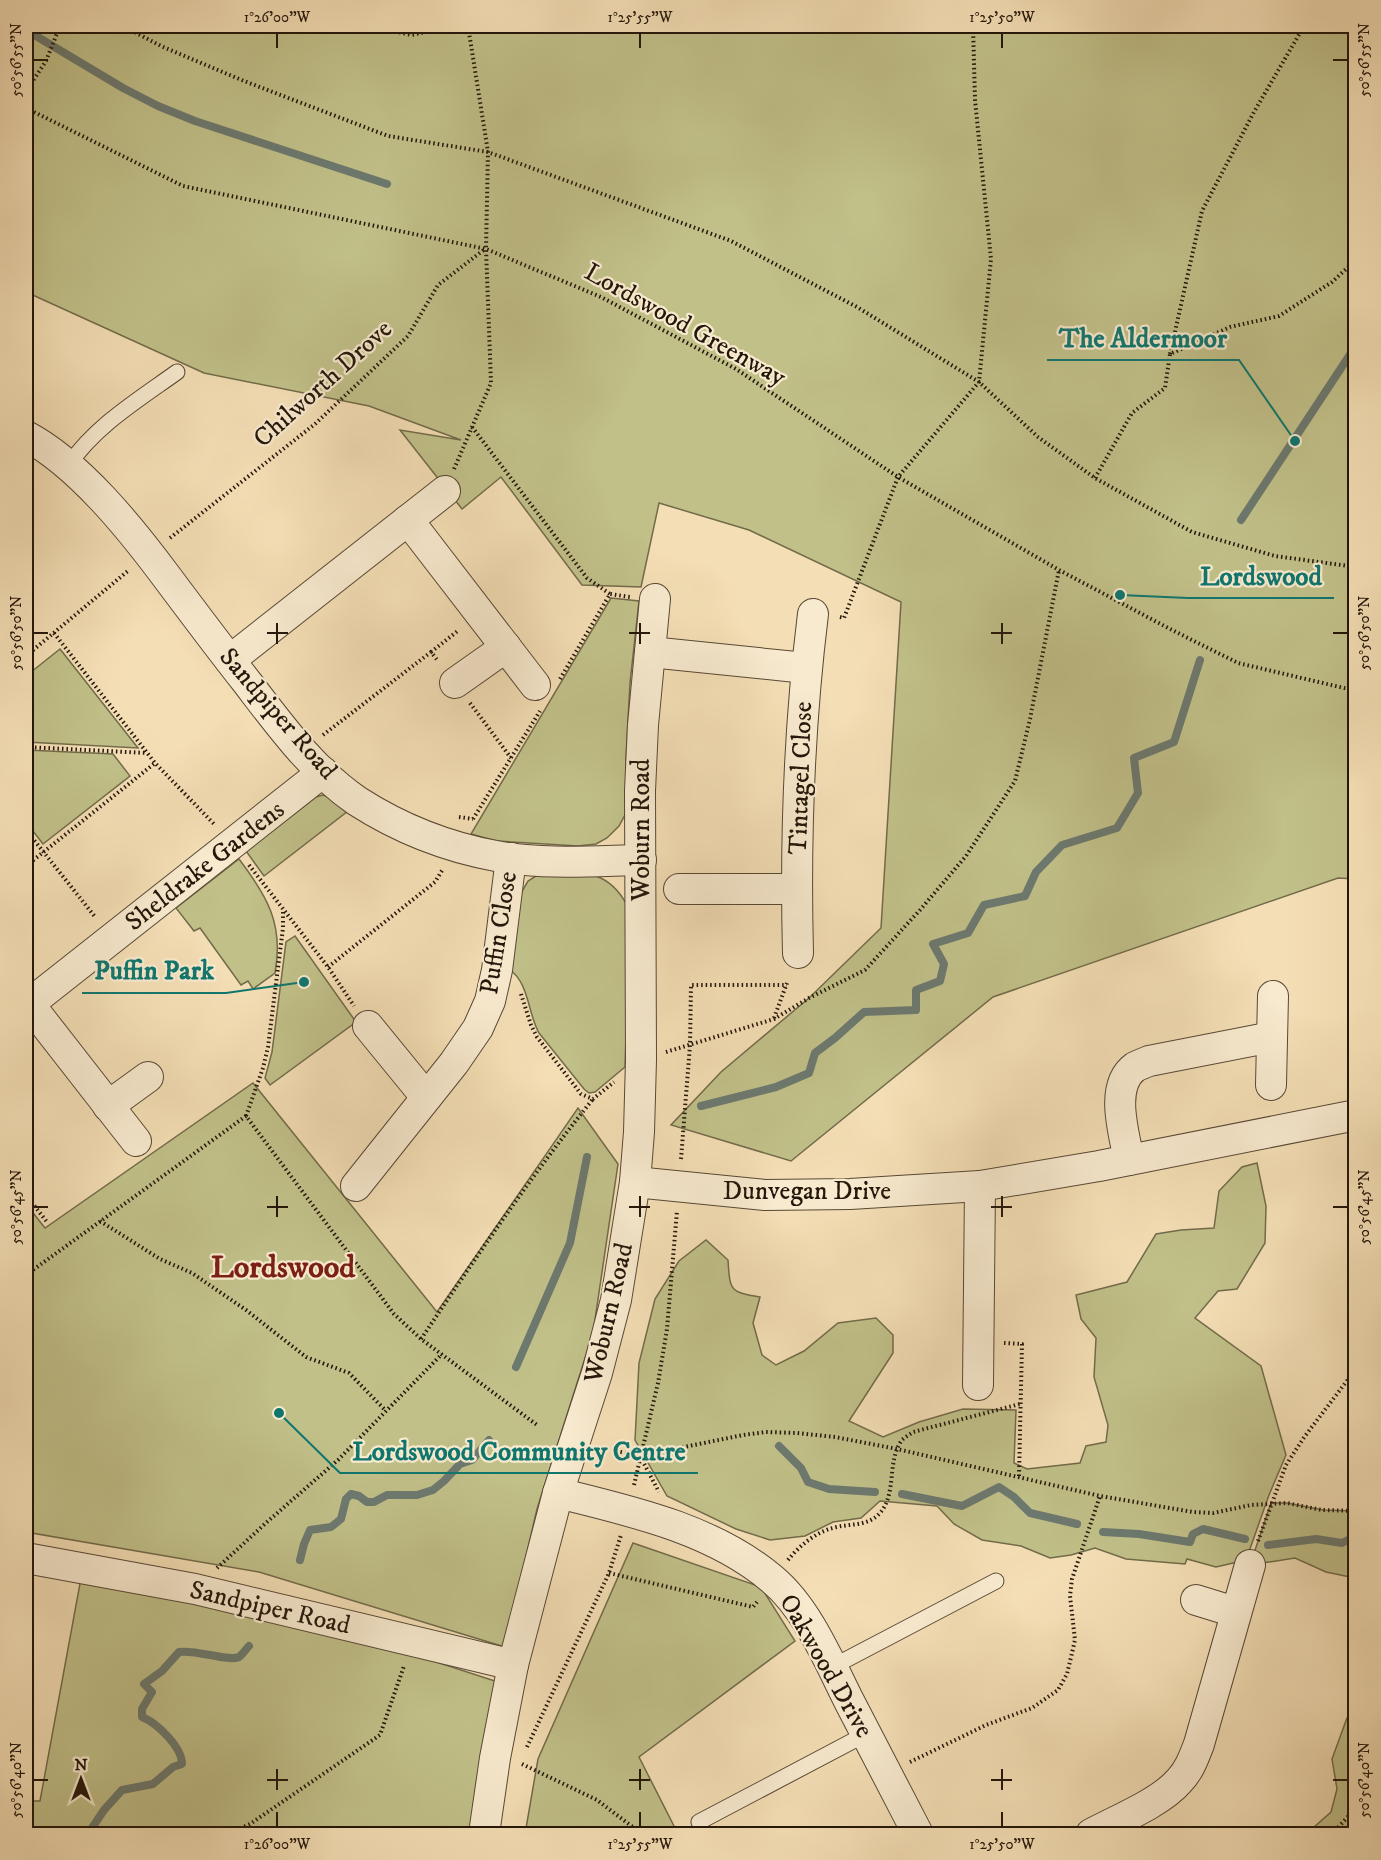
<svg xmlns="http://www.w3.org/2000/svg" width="1381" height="1860" font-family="'IM FELL DW Pica',serif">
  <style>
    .green { fill: #c1c089; stroke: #726b4a; stroke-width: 1.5 }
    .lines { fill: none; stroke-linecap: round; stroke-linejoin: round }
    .stream { stroke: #6c796f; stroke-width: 8 }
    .service-casing { stroke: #574835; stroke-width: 17 }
    .minor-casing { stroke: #574835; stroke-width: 32 }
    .path { stroke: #23160a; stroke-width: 4; stroke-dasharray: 1.5 3; stroke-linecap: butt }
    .service { stroke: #f8eacf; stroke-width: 15 }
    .minor { stroke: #f8eacf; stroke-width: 30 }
    .ticks { fill: none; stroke: #23160a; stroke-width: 2 }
    .labels { text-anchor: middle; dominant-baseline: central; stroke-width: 4.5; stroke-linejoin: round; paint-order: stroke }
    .street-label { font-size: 26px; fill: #23160a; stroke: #f8eacf }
    .district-label { font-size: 32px; font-weight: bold; fill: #7a1f14; stroke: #f8eacf }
    .leader { fill: none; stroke: #0f766e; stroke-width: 2 }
    .callout-dot { fill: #0f766e; stroke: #f8eacf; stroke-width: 2 }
    .callout-label { font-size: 27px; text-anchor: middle; font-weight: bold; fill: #0f766e; stroke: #f8eacf; stroke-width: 4.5; stroke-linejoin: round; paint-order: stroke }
    .neatline { fill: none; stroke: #23160a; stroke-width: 2 }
    .ticks-label { font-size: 15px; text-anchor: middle; fill: #23160a }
  </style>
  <rect width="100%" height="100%" fill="#f4deb5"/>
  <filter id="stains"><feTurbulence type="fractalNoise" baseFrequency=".00333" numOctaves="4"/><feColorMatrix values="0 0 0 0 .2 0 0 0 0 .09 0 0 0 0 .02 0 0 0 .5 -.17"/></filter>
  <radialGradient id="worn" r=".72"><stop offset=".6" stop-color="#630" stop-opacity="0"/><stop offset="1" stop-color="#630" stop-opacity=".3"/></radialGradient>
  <g class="green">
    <path d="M26,26H1355V879L1338,878L993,997L791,1161L671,1125L721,1072L809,998L881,928L901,602L749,530L659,503L641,587L582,585L501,477L462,509L400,430L461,440L369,406L204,373L26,292Z"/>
    <path d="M611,598L639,601L630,683L626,757V813L619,826L607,838L596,844L578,846L496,841L471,834Z"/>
    <path d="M60,649L138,748L26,742V676Z"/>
    <path d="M26,750L113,754L130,776L43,844L26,822Z"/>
    <path d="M323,795L329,797L348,811L264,876L246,851L316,797Z"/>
    <path d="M239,859C267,896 284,924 275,973L253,989L248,981L241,985L200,928L194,931L176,908Z"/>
    <path d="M539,874C578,874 605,865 627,905V1008L625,1067L595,1092L589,1093L584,1089L539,1033C528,1014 529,983 510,970L521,893L528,881Z"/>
    <path d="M295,936L356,1022L270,1085L265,1078L272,1052L286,942Z"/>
    <path d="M253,1083L437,1312L578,1108L618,1164L593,1333L537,1509L505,1647L259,1572L26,1532V1204L45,1228Z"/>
    <path d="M1257,1163L1266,1206L1265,1243L1237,1289L1218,1291L1195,1318L1261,1366L1286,1455L1269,1495L1246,1560L1216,1567L1187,1559L1185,1564L1126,1559L1095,1548L1071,1555L1050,1558L1021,1546L982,1540L954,1524L937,1506L880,1501L861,1518L833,1522L805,1536L770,1540L736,1529L667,1496L635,1440L639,1363L655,1299L679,1261L706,1240L728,1260C730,1290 729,1292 760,1297L753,1323L762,1355L776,1365L804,1351L838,1323L876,1318L893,1335V1353L849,1421L883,1437L919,1422L963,1409L1016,1410L1014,1463L1027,1469L1080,1463L1086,1446L1106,1442L1108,1425L1094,1377L1096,1338L1081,1319L1076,1295L1127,1282L1156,1234L1181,1230L1214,1228L1219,1191L1242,1167Z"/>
    <path d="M1271,1503H1287L1323,1510L1355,1511V1578L1326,1572L1295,1558L1250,1565Z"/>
    <path d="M633,1543L761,1587L795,1641L639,1757L678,1834H525L538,1759Z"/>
    <path d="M81,1578L282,1612L498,1682L472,1834H26V1801H40Z"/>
    <path d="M1355,1710V1834H1293L1296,1829L1314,1827L1331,1812L1337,1789L1332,1759L1347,1718Z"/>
  </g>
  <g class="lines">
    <g class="stream">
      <path d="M26,30L123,88L158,106L195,121L387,184"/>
      <path d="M1241,520L1351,353L1356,349"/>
      <path d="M701,1106L776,1087L809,1073L815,1053L835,1038L864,1012L916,1010V990L940,981L944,964L933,944L968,933L984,905L1025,896L1036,872L1062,845L1117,828L1138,793L1134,758L1174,742L1200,660"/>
      <path d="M516,1367L570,1243L587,1157"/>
      <path d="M779,1446L801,1468L808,1482L829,1489L875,1492"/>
      <path d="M902,1494L962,1506L999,1487L1014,1497L1030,1513L1077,1524"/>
      <path d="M1103,1532L1139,1534L1190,1542L1193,1534L1203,1529L1245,1539"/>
      <path d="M1268,1545L1316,1539L1342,1543L1356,1536"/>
      <path d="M300,1560L304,1544L310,1530L331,1527L341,1519L346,1499L351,1494L359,1496L367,1502H374L387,1495H417L433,1490L444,1481L460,1464L472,1460L489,1440"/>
      <path d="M88,1834L104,1810L122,1790L153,1784L173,1767L182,1764C182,1747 157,1723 142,1717V1709L152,1692L144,1684L162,1671L179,1652C196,1649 228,1662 239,1657C242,1655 246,1649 249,1646"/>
    </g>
    <g class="service-casing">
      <g id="service">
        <path d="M68,466C95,426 138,400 177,372"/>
        <path d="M832,1667L996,1581"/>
        <path d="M699,1822L866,1734"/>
      </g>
    </g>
    <g class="minor-casing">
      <g id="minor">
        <path d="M26,436C79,464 131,529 166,576C193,612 219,647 246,681C279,724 312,770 357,801C399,828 447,847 496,856C543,865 593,861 641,860"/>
        <path d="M408,520L535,685"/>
        <path d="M650,652L806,668"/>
        <path d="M230,660L445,491"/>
        <path d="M455,683L506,647"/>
        <path d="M679,889H797"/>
        <path d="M798,953C795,839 799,727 813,614"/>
        <path d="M26,1000L136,1141"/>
        <path d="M29,1004L323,772"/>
        <path d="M368,1026L426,1097"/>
        <path d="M1271,1085L1273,996"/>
        <path d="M108,1106L148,1077"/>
        <path d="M1129,1160C1124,1133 1109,1086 1135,1067C1139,1065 1144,1063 1149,1061L1272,1037"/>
        <path d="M635,1182L765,1195L850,1194L980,1186L1099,1166L1356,1115"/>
        <path d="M356,1186L454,1063L478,1028L490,1001L497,970L511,858"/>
        <path d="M978,1385L980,1186"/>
        <path d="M558,1493C631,1511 713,1529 772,1579C807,1608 829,1661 849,1701C872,1746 895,1790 918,1834"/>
        <path d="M26,1558L195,1589L513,1665"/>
        <path d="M1196,1600L1235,1612"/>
        <path d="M484,1834L495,1758L513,1665L558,1493L597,1373L616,1300L635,1182L639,1132L641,1060L640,791L643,725L655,599"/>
        <path d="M1091,1834C1117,1820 1160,1803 1179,1781C1189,1771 1194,1757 1199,1744L1250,1565"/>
      </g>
    </g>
    <g class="path">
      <path d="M123,26L161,46L244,81L388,136L488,152L731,241L857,307L979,382L1038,437L1095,478L1192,532L1275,556L1356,567"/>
      <path d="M373,26L411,35L456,26"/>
      <path d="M26,91L46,61L60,26"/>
      <path d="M26,108L183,186L486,249L601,297L736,369L898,477L1059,570L1170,629L1238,663L1344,688L1356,689"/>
      <path d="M1170,354L1202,211L1254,112L1304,26"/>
      <path d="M472,427L587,578L610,594"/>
      <path d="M454,469L491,383L486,249L488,152L468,26"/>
      <path d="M1095,478L1132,413L1165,388L1170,354L1230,327L1279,316L1332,282L1356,260"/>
      <path d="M170,538L315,424L408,336L438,285L485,249"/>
      <path d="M840,617L844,618L898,477L979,382L991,259L975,100L973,26"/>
      <path d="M54,633L155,763L215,825"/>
      <path d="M431,652L459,630"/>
      <path d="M26,656L129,570"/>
      <path d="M560,679L610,594L630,597"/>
      <path d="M470,703L511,758"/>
      <path d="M323,735L431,652L438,661"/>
      <path d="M26,747L147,753"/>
      <path d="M459,817L473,819"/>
      <path d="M473,819L540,711"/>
      <path d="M26,830L96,918"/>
      <path d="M249,865L328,967L354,1006"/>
      <path d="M26,866L155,763"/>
      <path d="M328,967L435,882L443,869"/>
      <path d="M521,994L531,1025L537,1037L581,1094L593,1099L614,1082"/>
      <path d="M774,1018L787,983"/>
      <path d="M666,1052L774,1019L809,998L865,970L920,910L966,856L1015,781L1030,719L1059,570"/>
      <path d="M246,1116L263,1068L268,1047L283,928V909"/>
      <path d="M681,1159L690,1045L691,985H787"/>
      <path d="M26,1195L47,1222"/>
      <path d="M100,1221L160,1259L192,1273L246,1310L306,1357L349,1373L386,1411"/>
      <path d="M26,1275L246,1116L394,1314L421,1339L537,1425"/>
      <path d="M421,1339C476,1257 531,1176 593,1099"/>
      <path d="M1004,1343L1022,1344L1019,1476"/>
      <path d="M616,1451L640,1456L743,1435L766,1432L797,1433L835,1437L897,1449L1100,1496L1193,1512L1213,1513L1251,1505L1287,1503L1322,1510L1356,1511"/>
      <path d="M640,1456L659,1492"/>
      <path d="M634,1485L658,1383L667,1329L677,1211"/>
      <path d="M1258,1541L1286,1465L1305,1436L1356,1369"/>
      <path d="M788,1560C799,1546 816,1532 833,1528C849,1523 865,1527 878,1515C898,1496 886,1461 902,1440C905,1437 909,1435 913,1432L1020,1404"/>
      <path d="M217,1568L267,1522L338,1460L442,1354"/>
      <path d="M609,1573L753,1607L757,1602"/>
      <path d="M1356,1738L1352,1766L1356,1795"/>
      <path d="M527,1747L609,1573L621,1535"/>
      <path d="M910,1762L986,1725L1032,1708L1058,1690L1067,1674L1075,1640L1070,1596L1072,1579L1100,1496"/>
      <path d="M522,1764L597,1800L642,1834"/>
      <path d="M228,1834L250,1824L380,1735L404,1666"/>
      <path d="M1332,1834L1356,1808"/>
    </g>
    <use href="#service" class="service"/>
    <use href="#minor" class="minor"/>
  </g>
  <path class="ticks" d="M277,33V48M640,33V48M1002,33V48M33,60H48M1333,60H1348M277,623V644M640,623V644M1002,623V644M33,633H48M267,633H288M629,633H650M991,633H1012M1333,633H1348M277,1196V1217M640,1196V1217M1002,1196V1217M33,1207H48M267,1207H288M629,1207H650M991,1207H1012M1333,1207H1348M277,1769V1790M640,1769V1790M1002,1769V1790M33,1780H48M267,1780H288M629,1780H650M991,1780H1012M1333,1780H1348M277,1812V1827M640,1812V1827M1002,1812V1827"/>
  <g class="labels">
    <g class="street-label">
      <text transform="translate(685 325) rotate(29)">Lordswood Greenway</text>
      <text transform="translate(323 384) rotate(-42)">Chilworth Drove</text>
      <text transform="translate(278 714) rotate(49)">Sandpiper Road</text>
      <text transform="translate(801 778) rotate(-88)">Tintagel Close</text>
      <text transform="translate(641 830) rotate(-90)">Woburn Road</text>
      <text transform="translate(205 866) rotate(-38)">Sheldrake Gardens</text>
      <text transform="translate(499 933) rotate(-81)">Puffin Close</text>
      <text x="807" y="1191">Dunvegan Drive</text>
      <text transform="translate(609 1313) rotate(-77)">Woburn Road</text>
      <text transform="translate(270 1608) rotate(13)">Sandpiper Road</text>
      <text transform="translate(826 1666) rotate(60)">Oakwood Drive</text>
    </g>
    <g class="district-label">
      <text x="283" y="1268">Lordswood</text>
    </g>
  </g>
  <path class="leader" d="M1295 441L1239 360H1047M1120 595L1188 598H1334M304 982L226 993H82M279 1413L340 1473H698"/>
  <g class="callout-dot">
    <circle cx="1295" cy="441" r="6"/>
    <circle cx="1120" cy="595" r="6"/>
    <circle cx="304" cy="982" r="6"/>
    <circle cx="279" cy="1413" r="6"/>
  </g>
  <g class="callout-label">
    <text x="1143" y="347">The Aldermoor</text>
    <text x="1261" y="585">Lordswood</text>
    <text x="154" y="979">Puffin Park</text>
    <text x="519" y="1460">Lordswood Community Centre</text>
  </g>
  <rect width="1381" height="1860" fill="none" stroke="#f4deb5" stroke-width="66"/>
  <g transform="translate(81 1779)" stroke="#f8eacf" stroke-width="4.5" paint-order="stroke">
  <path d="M0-4.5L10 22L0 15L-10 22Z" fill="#23160a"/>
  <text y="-9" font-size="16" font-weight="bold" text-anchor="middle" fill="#23160a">N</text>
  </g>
  <rect x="33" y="33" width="1315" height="1794" class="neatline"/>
  <g class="ticks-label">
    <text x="277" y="22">1°26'00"W</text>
    <text x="640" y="22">1°25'55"W</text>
    <text x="1002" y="22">1°25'50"W</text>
    <text transform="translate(16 60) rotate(-90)" y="5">50°56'55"N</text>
    <text transform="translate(1364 60) rotate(-90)" y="5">50°56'55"N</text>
    <text transform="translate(16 633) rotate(-90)" y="5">50°56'50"N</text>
    <text transform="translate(1364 633) rotate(-90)" y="5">50°56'50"N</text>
    <text transform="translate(16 1207) rotate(-90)" y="5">50°56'45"N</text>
    <text transform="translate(1364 1207) rotate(-90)" y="5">50°56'45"N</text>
    <text transform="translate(16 1780) rotate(-90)" y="5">50°56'40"N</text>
    <text transform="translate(1364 1780) rotate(-90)" y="5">50°56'40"N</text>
    <text x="277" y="1849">1°26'00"W</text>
    <text x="640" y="1849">1°25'55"W</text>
    <text x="1002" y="1849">1°25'50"W</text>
  </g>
  <rect width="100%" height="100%" filter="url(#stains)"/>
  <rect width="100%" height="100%" fill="url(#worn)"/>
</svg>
